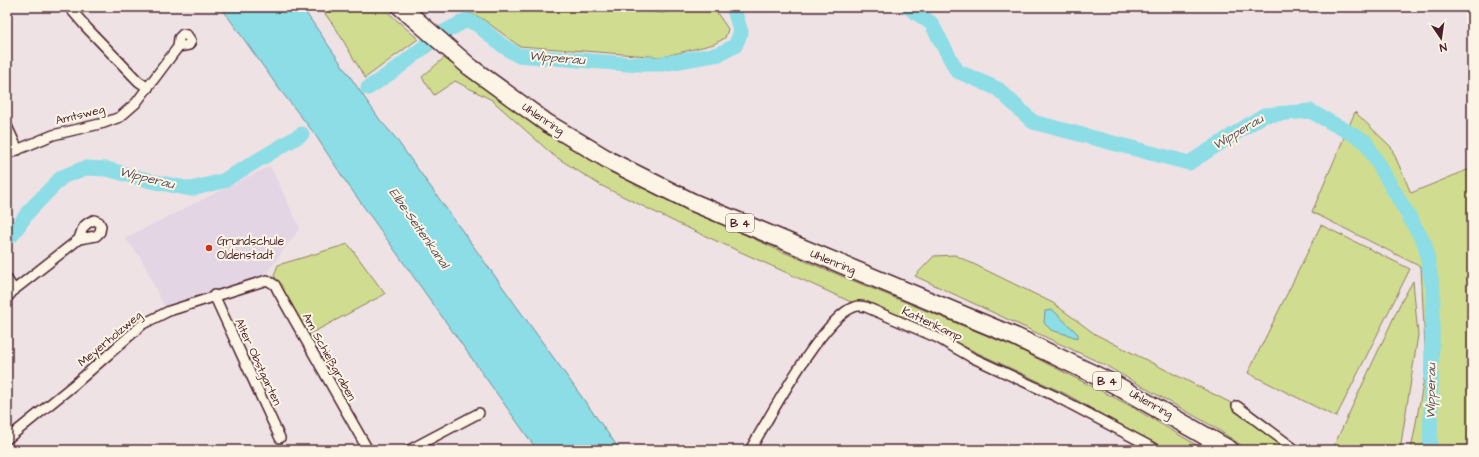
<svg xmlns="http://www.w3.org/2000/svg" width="1479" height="457" font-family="'Architects Daughter',sans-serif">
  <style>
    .built { fill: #e4d5e5 }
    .green { fill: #d0dd90; stroke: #8d7e5e }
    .water { fill: #8cdde5; stroke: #72919b }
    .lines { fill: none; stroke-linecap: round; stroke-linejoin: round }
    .river { stroke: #8cdde5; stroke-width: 15 }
    .street-casing { stroke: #4a1f2b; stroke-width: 12 }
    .highway-casing { stroke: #4a1f2b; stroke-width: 20 }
    .street { stroke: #fcf5e5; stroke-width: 9 }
    .highway { stroke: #fcf5e5; stroke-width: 17 }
    .poi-dot { fill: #c8321e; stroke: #fcf5e5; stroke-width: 1.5 }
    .labels { text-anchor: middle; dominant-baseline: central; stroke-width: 4; stroke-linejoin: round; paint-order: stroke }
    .shield { fill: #fcf5e5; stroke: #7f5f63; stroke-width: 1 }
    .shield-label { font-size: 11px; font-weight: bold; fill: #4a1f2b }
    .street-label { font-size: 12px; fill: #4a1f2b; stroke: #fcf5e5 }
    .poi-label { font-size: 12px; fill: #4a1f2b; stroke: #fcf5e5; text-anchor: start }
    .water-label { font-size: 13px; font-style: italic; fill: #5a4e5a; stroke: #fcf5e5 }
  </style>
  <rect width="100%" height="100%" fill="#eee2e5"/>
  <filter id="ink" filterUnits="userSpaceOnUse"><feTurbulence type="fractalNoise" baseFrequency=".025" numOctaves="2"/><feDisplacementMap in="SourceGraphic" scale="8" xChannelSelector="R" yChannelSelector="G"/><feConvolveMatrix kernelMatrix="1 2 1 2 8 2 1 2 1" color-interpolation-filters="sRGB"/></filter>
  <g filter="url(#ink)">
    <path class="built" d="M270,166L300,228L265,275L166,310L141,258L125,238Z"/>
    <g class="green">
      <path d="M320,7H382L418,39L365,78L337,30Z"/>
      <path d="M465,7H618L663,13L675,7H713L728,29L725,38L714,44L662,57L519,46L483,19L467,12Z"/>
      <path d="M444,58L501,100L602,163L648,190L778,250L1012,346L1125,403L1205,450H1164L1066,394L920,326L849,301L679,224L600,185L553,155L492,100L455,81L434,95L422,77Z"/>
      <path d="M1355,112L1391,147L1411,193L1472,168V450H1411L1426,368L1421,267L1312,212Z"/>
      <path d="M1321,225L1410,269L1336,417L1248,373Z"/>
      <path d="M348,244L385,294L308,335L274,275L278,265Z"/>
      <path d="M955,255L1053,303L1095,334L1237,406L1291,450H1248L1214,427L1103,364L915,276L934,256Z"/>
      <path d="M1413,281L1418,335L1400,450H1332L1400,304Z"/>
    </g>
    <g class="water">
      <path d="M221,7H302L380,120L394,136L620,450H537L344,179L314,133L280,90Z"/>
      <path d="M1053,310L1078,334V338L1051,330L1044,323L1045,311Z"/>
    </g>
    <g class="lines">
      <g class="river">
        <path d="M908,7L931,23L957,71L998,89L1033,122L1189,163L1264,115L1310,111L1365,141L1425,244L1433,290L1430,450"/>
        <path d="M368,88L395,70L442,33L467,20L478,25L499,43L517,55L627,64H662L719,54L735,46L741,32L733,7"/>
        <path d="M7,237L12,235L29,211L62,177L85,168L107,169L151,181L191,189L223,181L302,134"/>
      </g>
      <g class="street-casing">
        <g id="street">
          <path d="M69,7L87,28L138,81L148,88"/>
          <path d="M7,126L18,150"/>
          <path d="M7,154L53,135L104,123L120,117L136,103L178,47L179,38L183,34L187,35L191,41L189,45L178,47"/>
          <path d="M7,279L14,290"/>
          <path d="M214,295L280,438"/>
          <path d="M7,298L14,290L79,239L96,236L100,232L101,226L99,222L94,220C83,224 82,229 79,239"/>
          <path d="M1237,406L1296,450"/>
          <path d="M7,439L75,384L143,324L169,311L267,280L275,285L278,291L368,450"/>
          <path d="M409,450L479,413"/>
          <path d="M750,450C768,420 823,317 854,307C858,305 861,306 866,307L938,338L971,357L1057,397L1157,450"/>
        </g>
      </g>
      <g class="highway-casing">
        <path id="highway" d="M401,7L470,67L547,123L612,162L692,202L1016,337L1114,384L1230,450"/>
      </g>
      <use href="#street" class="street"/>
      <use href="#highway" class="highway"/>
    </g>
  </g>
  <circle class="poi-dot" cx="209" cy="248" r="4"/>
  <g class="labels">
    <g class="shield">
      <rect x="726" y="214" width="28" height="18" rx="3"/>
      <rect x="1093" y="372" width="28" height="18" rx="3"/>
    </g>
    <g class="shield-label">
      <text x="740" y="223">B 4</text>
      <text x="1107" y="381">B 4</text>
    </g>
    <g class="street-label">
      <text transform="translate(80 115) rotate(-14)">Amtsweg</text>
      <text transform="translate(543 119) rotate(34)">Uhlenring</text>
      <text transform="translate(833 262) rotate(22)">Uhlenring</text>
      <text transform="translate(932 324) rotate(25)">Kattenkamp</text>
      <text transform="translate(110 339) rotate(-40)">Meyerholzweg</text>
      <text transform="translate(329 357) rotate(61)">Am Schießgraben</text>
      <text transform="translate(258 362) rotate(65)">Alter Obstgarten</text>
      <text transform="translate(1151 404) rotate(29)">Uhlenring</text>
    </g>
    <g class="poi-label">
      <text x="217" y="241">Grundschule<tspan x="217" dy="14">Oldenstadt</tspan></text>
    </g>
    <g class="water-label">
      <text transform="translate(557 58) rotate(5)">Wipperau</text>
      <text transform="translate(1238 132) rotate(-31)">Wipperau</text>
      <text transform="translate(147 178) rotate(14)">Wipperau</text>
      <text transform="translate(419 228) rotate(55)">Elbe-Seitenkanal</text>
      <text transform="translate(1431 391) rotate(-89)">Wipperau</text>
    </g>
  </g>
  <rect width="1479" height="457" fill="none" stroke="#fcf5e5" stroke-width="24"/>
  <rect x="12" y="12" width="1455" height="433" fill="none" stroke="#4a1f2b" stroke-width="1.5" filter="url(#ink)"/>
  <g transform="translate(1441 38) rotate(167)" stroke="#fcf5e5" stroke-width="3" paint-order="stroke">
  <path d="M0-3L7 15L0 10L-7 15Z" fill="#4a1f2b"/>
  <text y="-6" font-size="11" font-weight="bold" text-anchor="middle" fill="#4a1f2b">N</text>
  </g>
</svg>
